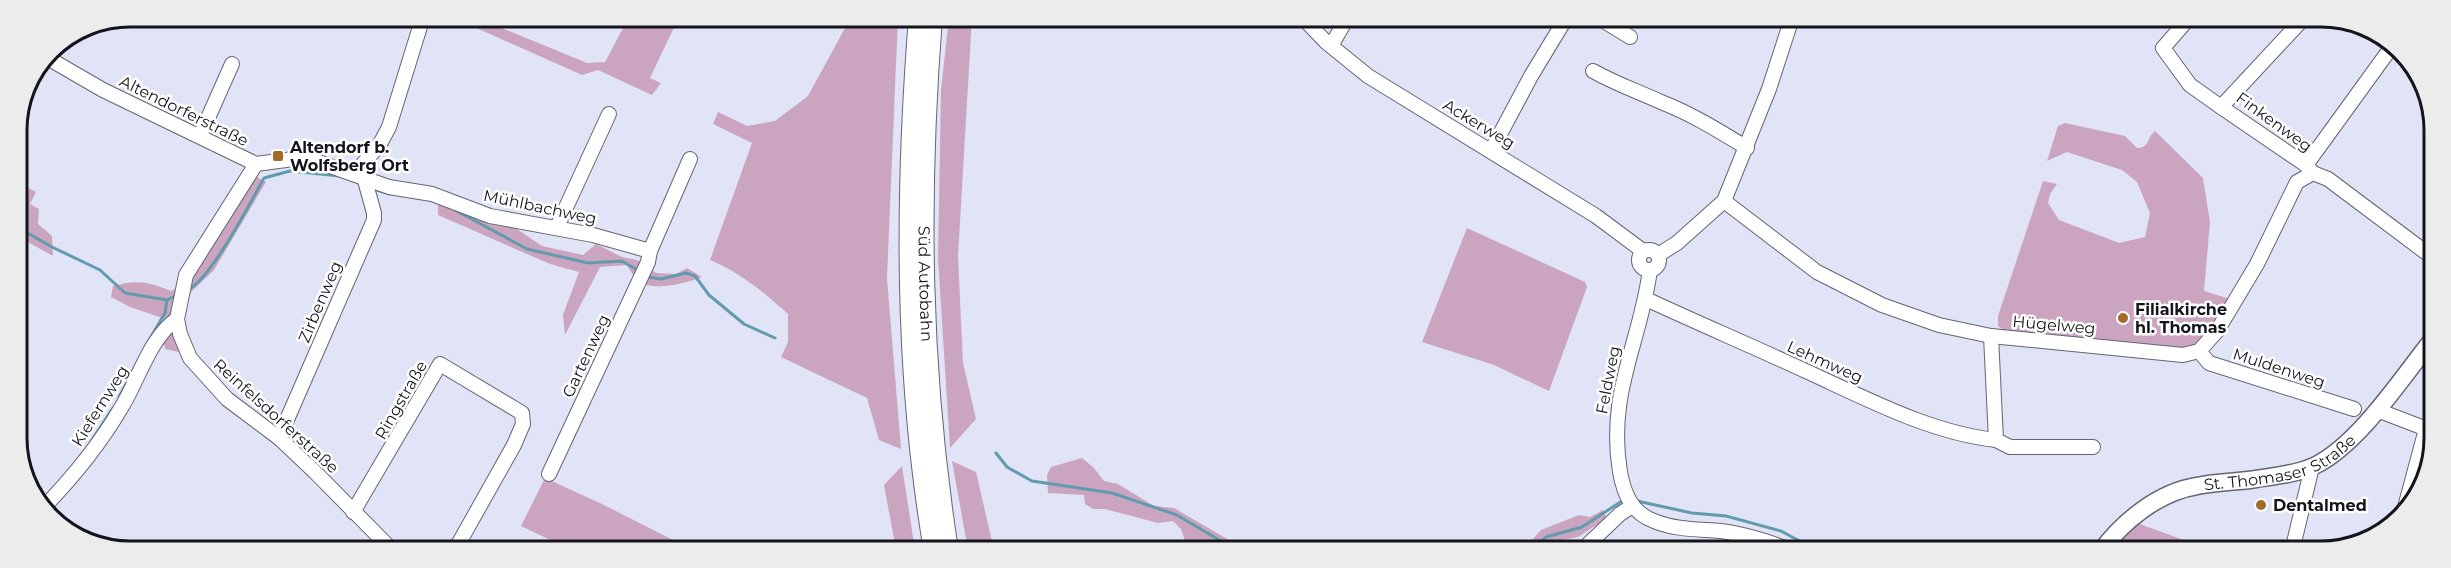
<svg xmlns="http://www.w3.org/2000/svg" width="2451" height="568" font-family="Montserrat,sans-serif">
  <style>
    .green { fill: #cba5bf }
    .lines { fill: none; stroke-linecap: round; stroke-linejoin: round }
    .stream { stroke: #629bae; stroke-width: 3 }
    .minor-casing { stroke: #636575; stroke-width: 16 }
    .major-casing { stroke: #636575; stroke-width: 19 }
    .highway-casing { stroke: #636575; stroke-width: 20 }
    .minor { stroke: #fff; stroke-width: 14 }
    .major { stroke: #fff; stroke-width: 16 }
    .highway { stroke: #fff; stroke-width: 18 }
    .poi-dot { fill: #a36a28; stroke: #fff; stroke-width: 2 }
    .labels { text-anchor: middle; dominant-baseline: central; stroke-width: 5; stroke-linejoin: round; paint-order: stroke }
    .street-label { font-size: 16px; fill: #14151c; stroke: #fff }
    .poi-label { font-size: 16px; font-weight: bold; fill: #14151c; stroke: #fff; text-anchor: start }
    .rim { fill: none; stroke: #14151c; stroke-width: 3 }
  </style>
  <rect width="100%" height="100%" fill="#e1e3f6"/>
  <g class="green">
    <path d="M475,17L587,63L605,62L629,17H679L650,78L661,83L652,95L598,70L582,75L472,26Z"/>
    <path d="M851,17H898L887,278L901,449L879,440L867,398L781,357L788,342V314C764,292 739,272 710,260L752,143L713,124L718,112L747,126L775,121L808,96Z"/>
    <path d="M949,17H972L958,256L963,363L976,419L950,448L938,258L941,90Z"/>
    <path d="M2065,123L2125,136L2137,148C2150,148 2147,137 2155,131L2203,178L2210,222L2204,291L2230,299L2207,337L2198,345L2177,350L2006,332L1998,326V316L2043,181L2057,184L2050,194L2048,203L2059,220L2119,243L2145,237L2150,213L2137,182L2122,170L2067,152L2047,161L2058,126Z"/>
    <path d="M253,175L266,182L214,270L185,298L179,352L165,349L163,339L165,319L130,307L111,297L113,286C136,279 149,282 172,291L200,266Z"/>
    <path d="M17,182L36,192L30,204L39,209L38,224L52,236L53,256L24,240L17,249Z"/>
    <path d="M438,200L514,227L542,246L583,255L596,244L622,257L637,260L656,273L676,274L687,268L702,277C686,283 661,290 643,284C636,281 631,272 627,265L600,267L565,335L563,315L579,272L550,264L438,215Z"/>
    <path d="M1467,228L1585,282L1587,287L1549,391L1494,365L1422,342Z"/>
    <path d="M1082,458L1094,468L1104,481L1118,484L1154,506L1174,508L1246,550H1222L1204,542L1199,550L1187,547L1181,529L1173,521L1158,523L1105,509H1093L1085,504L1084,495L1048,493L1047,475L1051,467Z"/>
    <path d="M952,461L976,472L994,550H968Z"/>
    <path d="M902,466L915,550H896L884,485Z"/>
    <path d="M545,478L602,504L679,543L674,550H571L521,526Z"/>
    <path d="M1603,510L1607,518L1578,537L1547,543L1541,551H1522L1541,530L1579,515L1590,517Z"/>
    <path d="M2137,523L2214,551L2111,550Z"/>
  </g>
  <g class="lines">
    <g class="stream">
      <path d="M371,188L390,194"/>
      <path d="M455,210L527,249L588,263L622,261L639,271"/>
      <path d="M17,227L52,247L100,270L125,293L167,300L177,295"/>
      <path d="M647,277L661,279L686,273L695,276L709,295L744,324L775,338"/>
      <path d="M189,289C212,277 250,203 264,178L290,171L340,176"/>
      <path d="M145,347L165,313L167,300"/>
      <path d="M119,397L129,379"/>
      <path d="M90,443L113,408"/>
      <path d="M996,453L1007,467L1032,481L1112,493L1177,515L1236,550"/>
      <path d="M1637,501L1692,513L1726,516L1781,531L1818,551"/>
      <path d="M1531,551L1546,537L1582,527L1622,501"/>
    </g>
    <g class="minor-casing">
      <g id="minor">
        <path d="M1303,18L1326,42L1368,76L1596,216L1643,251"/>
        <path d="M1599,18L1630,37"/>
        <path d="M2189,18L2163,48L2190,85L2221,107"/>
        <path d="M2303,19L2221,107L2306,165L2313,173"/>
        <path d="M1331,46L1347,18"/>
        <path d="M46,57L103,90L256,164L301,158L313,160L389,187L432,194L490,216L593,235L650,251"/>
        <path d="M1593,71C1616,84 1637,91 1661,102C1692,114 1719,131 1747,148"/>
        <path d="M200,136L232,64"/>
        <path d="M1491,151L1531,76L1566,18"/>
        <path d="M256,164L186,275L177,319L180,334L190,358L227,399L279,438L316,473L392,550"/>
        <path d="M2306,165L2393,45"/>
        <path d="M355,174L381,142L389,127L423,17"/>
        <path d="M1724,201L1817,272L1882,305L1939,325L1991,336L2183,355L2199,351L2217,331L2257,264L2297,182L2313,173L2328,179L2432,257"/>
        <path d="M557,227L609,114"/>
        <circle cx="1649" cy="260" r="10"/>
        <path d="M1658,255L1677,243L1724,201L1769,89L1792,18"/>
        <path d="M1650,270C1640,344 1607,393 1620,472C1624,494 1632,513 1654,521C1676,530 1698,529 1721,531C1745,534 1770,542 1792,551"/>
        <path d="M1646,299C1700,324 1754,347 1808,372C1867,399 1931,433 1996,440"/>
        <path d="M1991,336L1996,440L2010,447H2093"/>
        <path d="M2199,351L2209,363L2354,409"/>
        <path d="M2377,410L2432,431"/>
        <path d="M279,438L374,220V213L364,177"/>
        <path d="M549,474L648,262L650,251L690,159"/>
        <path d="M44,507C73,477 100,444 121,408C138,381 150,337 177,319"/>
        <path d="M2405,507L2426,429"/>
        <path d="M353,512L440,364L522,413L523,424L514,445L455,550"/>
        <path d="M1581,551L1620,514L1632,506"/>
        <path d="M2292,551L2312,467"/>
      </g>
    </g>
    <g class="major-casing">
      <g id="major">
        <path id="s1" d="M2101,551C2123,521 2159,492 2197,486C2216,482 2237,482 2256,479C2275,476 2297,474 2314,466C2358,445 2401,379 2432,340"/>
      </g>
    </g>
    <g class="highway-casing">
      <g id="highway">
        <path d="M918,17C904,195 903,374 933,550"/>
        <path id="s2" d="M933,17C919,198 921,370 949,550"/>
      </g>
    </g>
    <use href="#minor" class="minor"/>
    <use href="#major" class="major"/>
    <use href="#highway" class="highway"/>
  </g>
  <g class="poi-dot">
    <rect x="272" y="150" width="12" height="12" rx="3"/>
    <circle cx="2123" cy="318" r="6"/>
    <circle cx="2261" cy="505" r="6"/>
  </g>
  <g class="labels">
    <g class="street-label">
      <text transform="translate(184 111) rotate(26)">Altendorferstraße</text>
      <text transform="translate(2274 122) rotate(36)">Finkenweg</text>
      <text transform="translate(1479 124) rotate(31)">Ackerweg</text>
      <text transform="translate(540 207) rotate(12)">Mühlbachweg</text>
      <text stroke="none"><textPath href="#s2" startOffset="267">Süd Autobahn</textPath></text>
      <text transform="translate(320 302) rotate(-67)">Zirbenweg</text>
      <text transform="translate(2054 325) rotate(5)">Hügelweg</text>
      <text transform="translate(586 356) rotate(-65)">Gartenweg</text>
      <text transform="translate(1825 362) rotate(24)">Lehmweg</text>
      <text transform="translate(2279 368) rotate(18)">Muldenweg</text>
      <text transform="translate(1608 380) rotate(-79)">Feldweg</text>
      <text transform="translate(401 400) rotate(-60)">Ringstraße</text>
      <text transform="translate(100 406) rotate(-58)">Kiefernweg</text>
      <text transform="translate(276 416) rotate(42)">Reinfelsdorferstraße</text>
      <text stroke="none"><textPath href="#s1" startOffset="206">St. Thomaser Straße</textPath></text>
    </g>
    <g class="poi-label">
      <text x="290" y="147">Altendorf b.<tspan x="290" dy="18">Wolfsberg Ort</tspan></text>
      <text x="2135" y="309">Filialkirche<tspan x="2135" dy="18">hl. Thomas</tspan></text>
      <text x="2273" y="505">Dentalmed</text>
    </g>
  </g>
  <path d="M0 0H2451V568H0ZM130 27H2321A103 103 0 0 1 2424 130V438A103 103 0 0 1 2321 541H130A103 103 0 0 1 27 438V130A103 103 0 0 1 130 27Z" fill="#ececed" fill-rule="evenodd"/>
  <path class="rim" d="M130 27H2321A103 103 0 0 1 2424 130V438A103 103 0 0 1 2321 541H130A103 103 0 0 1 27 438V130A103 103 0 0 1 130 27Z"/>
</svg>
